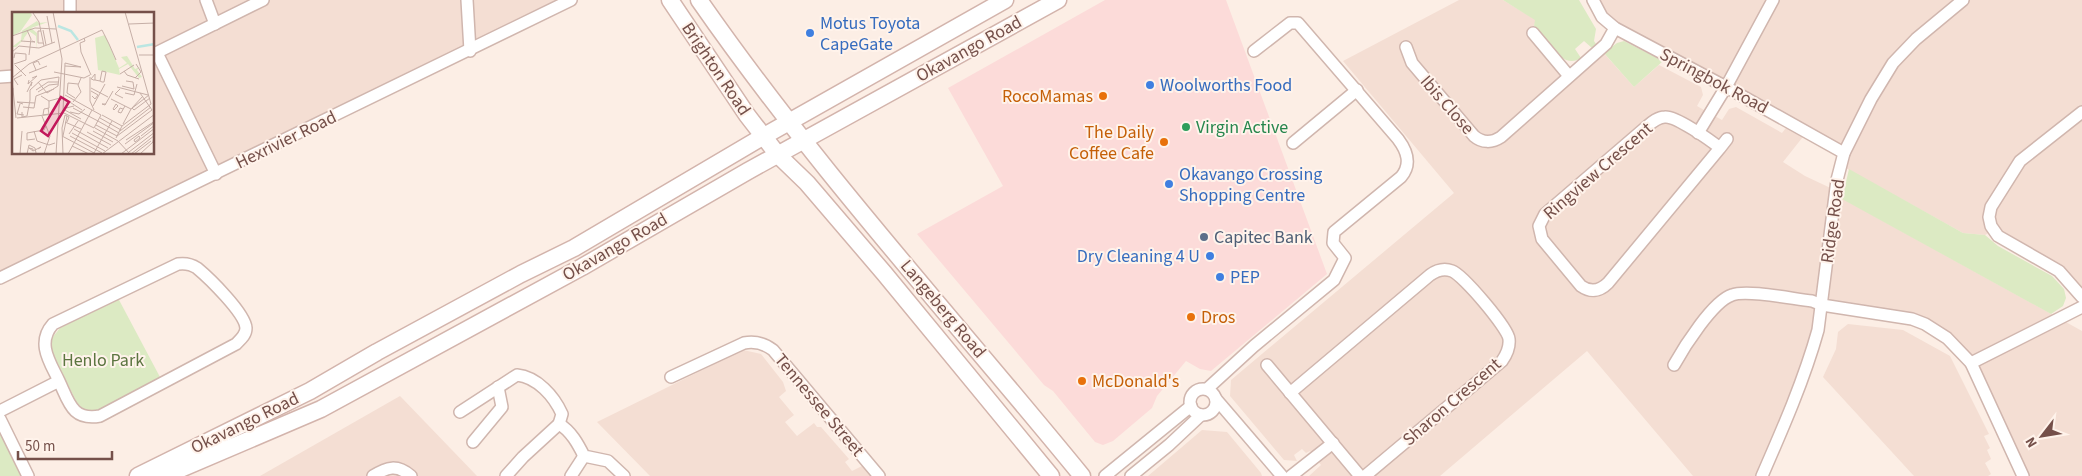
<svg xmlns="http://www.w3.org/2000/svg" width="2082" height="476" font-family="'Source Sans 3',sans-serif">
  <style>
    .residential { fill: #f4ded3; fill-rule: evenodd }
    .commercial { fill: #fcdbd9 }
    .green { fill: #dceac3 }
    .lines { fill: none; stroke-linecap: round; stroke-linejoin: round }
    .minor-casing { stroke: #d0b6ae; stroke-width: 14 }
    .secondary-casing { stroke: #d3b4ac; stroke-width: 19 }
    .minor { stroke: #fff; stroke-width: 11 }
    .secondary { stroke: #fff; stroke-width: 16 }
    .shop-dot { fill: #3f7fe0; stroke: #fff3eb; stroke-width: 2 }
    .food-dot { fill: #e8710a; stroke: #fff3eb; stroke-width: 2 }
    .leisure-dot { fill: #2e9e5b; stroke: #fff3eb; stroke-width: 2 }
    .service-dot { fill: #5c6f8a; stroke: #fff3eb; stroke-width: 2 }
    .labels { text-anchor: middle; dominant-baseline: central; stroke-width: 4; stroke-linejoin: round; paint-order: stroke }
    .shop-label { font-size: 18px; fill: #366cbe; stroke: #fff3eb; text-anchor: start }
    .street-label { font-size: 18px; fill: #75504a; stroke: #fff3eb }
    .food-label { font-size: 18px; fill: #c56008; stroke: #fff3eb; text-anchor: end }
    .leisure-label { font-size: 18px; fill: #27864d; stroke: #fff3eb; text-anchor: start }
    .service-label { font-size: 18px; fill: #4e5e75; stroke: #fff3eb; text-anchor: start }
    .park-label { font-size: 18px; fill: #5c7540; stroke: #fff3eb }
    .inset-river { fill: none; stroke: #bae6e2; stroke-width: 2.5 }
    .inset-road { fill: none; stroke: #c6afa7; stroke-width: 1 }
    .view { fill: #c2185b; fill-opacity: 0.15; stroke: #c2185b; stroke-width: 2.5 }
    .inset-edge { fill: none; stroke: #75504a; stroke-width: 2.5 }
  </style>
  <rect width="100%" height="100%" fill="#fceee5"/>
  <g class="residential">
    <path d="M0,0H569L0,278ZM14,14H154V154H14Z"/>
    <path d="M1459,0H1503L1536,20L1532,31L1570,76L1601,50L1634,87L1659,65L1701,87L1703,95L1697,106L1704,110L1722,120L1729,109L1736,107L1782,133L1789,124L1613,27L1592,0H2082V298L2058,272L1992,231L1985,235L1963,233L1842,166L1845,154L1806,133L1783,162L1805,176L1837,191L1836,195L2082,331V476H2023L1971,363L1925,325L1823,305L1763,476H1693L1587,351L1440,476H1309L1321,465L1310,451L1306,453L1302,449L1294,455L1297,461L1284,460L1230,396L1231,380L1454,193L1343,61Z"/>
    <path d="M1848,324L1903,330L1950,356L1989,434L1984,436L1990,448L1987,450L1991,459L1985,463L1991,474L1988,476H1914L1823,377L1836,349L1838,332Z"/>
    <path d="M743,350L761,354L783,382L786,391L779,397L794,415L785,422L797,436L814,423L817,427H821L849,459L845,462L852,471L868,463L879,476H650L597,422Z"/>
    <path d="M400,396L477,476H260Z"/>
    <path d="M1202,430L1227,432L1261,473L1262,476H1148Z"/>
  </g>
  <path class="commercial" d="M1105,0H1226L1327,274L1211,371L1200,369L1186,361L1157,396L1152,408L1113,441L1103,445L1095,442L1053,391L1044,385L917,234L1003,186L948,88Z"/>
  <g class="green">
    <path d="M1503,0H1579L1596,29L1594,41L1596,44L1592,48L1584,41L1575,49L1581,58C1562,71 1544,38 1534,26L1535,20Z"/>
    <path d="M1624,41L1663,61L1634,87L1604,53L1617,43Z"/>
    <path d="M1849,169L1963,233L1985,235L1998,246L2052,276L2064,289L2066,298L2063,306L2051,314L1842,199Z"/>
    <path d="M118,298L161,379L100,411L87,412L77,403L52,352V338L60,328Z"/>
    <path d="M0,429L23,476H0Z"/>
  </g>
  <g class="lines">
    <g class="minor-casing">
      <g id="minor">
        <path d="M70,0V14"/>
        <path d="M206,0L215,24"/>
        <path d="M467,0L470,51"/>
        <path d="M1593,0L1602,17L1615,28L1726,87L1844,153"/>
        <path d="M1533,33L1569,76"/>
        <path d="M1406,47L1412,63L1474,136C1482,143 1492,143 1501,137L1606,44L1615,28"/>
        <path d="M157,53L216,174"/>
        <path d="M154,54L263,0"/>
        <path d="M0,77L14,76"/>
        <path d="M2082,112L2020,161L1991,207L1989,217L1991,226L1998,236L2059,271L2082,297"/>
        <path d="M1698,133L1726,87L1773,0"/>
        <path d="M1293,143L1357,90"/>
        <path d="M1720,148C1710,140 1676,116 1665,117C1657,117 1650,124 1645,128L1545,214L1539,226L1542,239L1581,286C1591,293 1600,291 1608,283L1720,148L1727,139"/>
        <path d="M0,278L571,0"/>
        <path d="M1971,363L2082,307"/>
        <path d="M1267,365L1360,476"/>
        <path d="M1674,365C1684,347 1713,301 1732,295C1747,289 1793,299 1812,301L1822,305L1912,319L1925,324L1947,338L1971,363L2023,476"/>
        <path d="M671,377L744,343C755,341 764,343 773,350L879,476"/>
        <circle cx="1203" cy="402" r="13"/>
        <path d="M1207,389L1254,346L1334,280L1345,258L1333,243L1334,232L1401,177C1412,164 1407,151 1398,139L1298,23H1290L1254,51"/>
        <path d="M1290,393L1430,275C1437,270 1444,268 1452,271C1463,275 1508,328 1509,339C1510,348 1507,354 1502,361L1365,476"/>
        <path d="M1216,399L1282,476"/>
        <path d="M0,411L59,381C69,402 72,421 100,416L236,344C241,339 246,335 246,328C245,313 209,278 197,268C191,264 185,263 178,264L53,324C36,343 50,362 59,381"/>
        <path d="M460,412L517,375C537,377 554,396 562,414L559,424"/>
        <path d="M0,419L28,476"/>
        <path d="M473,442L502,407L498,387"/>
        <path d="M373,476C387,467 397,464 411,476"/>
        <path d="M506,476L523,457L559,424C571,431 578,444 584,456L608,461L624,476"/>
        <path d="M571,476L584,456"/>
        <path d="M1105,476L1191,406"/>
        <path d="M1131,476L1169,445L1201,415"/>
        <path d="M1291,476L1333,443"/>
        <path d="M1762,476C1783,428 1804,380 1818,330L1837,180L1844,153L1871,99L1893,63L1916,39L1963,0"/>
      </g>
    </g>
    <g class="secondary-casing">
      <g id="secondary">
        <path d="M670,0L747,115L778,155L807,183L884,273L1051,476"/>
        <path d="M699,0C815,167 953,318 1082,476"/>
        <path d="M138,476L310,391L377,352L521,274L574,248L764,136L1005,0"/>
        <path d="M164,476L321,409L582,267L748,171L1058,0"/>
      </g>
    </g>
    <use href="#minor" class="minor"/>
    <use href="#secondary" class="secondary"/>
  </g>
  <g class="shop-dot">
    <circle cx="810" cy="33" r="5"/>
    <circle cx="1150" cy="85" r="5"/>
    <circle cx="1169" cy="184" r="5"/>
    <circle cx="1210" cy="256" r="5"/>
    <circle cx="1220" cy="277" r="5"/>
  </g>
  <g class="food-dot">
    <circle cx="1103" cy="96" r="5"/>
    <circle cx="1164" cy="142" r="5"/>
    <circle cx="1191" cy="317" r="5"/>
    <circle cx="1082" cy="381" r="5"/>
  </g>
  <circle class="leisure-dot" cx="1186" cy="127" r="5"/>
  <circle class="service-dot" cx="1204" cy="237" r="5"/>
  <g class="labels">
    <g class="shop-label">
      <text x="820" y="23">Motus Toyota<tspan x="820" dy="21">CapeGate</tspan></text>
      <text x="1160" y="85">Woolworths Food</text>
      <text x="1179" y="174">Okavango Crossing<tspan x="1179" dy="21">Shopping Centre</tspan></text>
      <text x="1200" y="256" text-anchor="end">Dry Cleaning 4 U</text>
      <text x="1230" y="277">PEP</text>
    </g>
    <g class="street-label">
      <text transform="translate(969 49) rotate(-29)">Okavango Road</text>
      <text transform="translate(716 69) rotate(56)">Brighton Road</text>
      <text transform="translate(1714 81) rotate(28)">Springbok Road</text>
      <text transform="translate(1447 105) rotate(49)">Ibis Close</text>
      <text transform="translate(286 140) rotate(-26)">Hexrivier Road</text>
      <text transform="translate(1598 171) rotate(-41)">Ringview Crescent</text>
      <text transform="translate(1833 221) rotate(-82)">Ridge Road</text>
      <text transform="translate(615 247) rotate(-30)">Okavango Road</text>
      <text transform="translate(943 309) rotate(50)">Langeberg Road</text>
      <text transform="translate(1452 402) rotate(-41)">Sharon Crescent</text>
      <text transform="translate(819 405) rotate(50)">Tennessee Street</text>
      <text transform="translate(245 423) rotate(-26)">Okavango Road</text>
    </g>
    <g class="food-label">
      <text x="1093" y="96">RocoMamas</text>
      <text x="1154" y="132">The Daily<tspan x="1154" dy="21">Coffee Cafe</tspan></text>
      <text x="1201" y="317" text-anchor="start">Dros</text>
      <text x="1092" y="381" text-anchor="start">McDonald's</text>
    </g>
    <g class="leisure-label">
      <text x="1196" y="127">Virgin Active</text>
    </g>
    <g class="service-label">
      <text x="1214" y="237">Capitec Bank</text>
    </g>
    <g class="park-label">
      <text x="103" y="360">Henlo Park</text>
    </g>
  </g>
  <g transform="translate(12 12)">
    <rect width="142" height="142" fill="#fceee5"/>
    <path d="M0,0H18L20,3L8,20L25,9L27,11L36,10L19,16L25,21V38L24,24L17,19L12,26L13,34L12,27L4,35H0L9,28L10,19L0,24ZM93,23L107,56L115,51L109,45L115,44L123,57L128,55L125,58L130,65L127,66L116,52L107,57L108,63L86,58L83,26Z" fill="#dceac3"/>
    <path class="inset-river" d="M46,14L59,19L66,28M125,35L143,32"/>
    <path class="inset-road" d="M41,0L50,47L44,142M21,1L27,10L32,34M35,4L40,31M117,12L143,11M15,18L19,27L17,43M31,18L34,33M29,19H26V31H31M0,24L23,16L44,17M72,26L73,29L68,31L69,40L79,63M9,29L23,30L20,29M97,32L104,48M0,40L7,34L27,36L43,30M127,43H143M2,46L3,41L14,42V48L2,52M3,53L14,64M24,58L21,51L26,49L28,53M112,59L115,63L127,67M42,60L72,66L78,63M17,61L35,54M108,62L122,53M78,65V89L82,98M0,66L17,52L90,18L97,32M123,66L129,60L124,52M0,68L4,106M17,68L16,72L25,64L20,66M83,68V62L79,67H80L81,68H83L88,69L90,70H92L94,60L90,59L88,69M26,70L35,81L46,74M6,73L2,67L10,63M110,74L122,77L121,70L114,69M105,75L136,83M79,76L96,85M108,77L103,82L111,86M24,78L36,70H47M79,79L86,83L83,87L80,84M15,80L20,70L19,74M26,80L37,73L46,72M113,81L122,83L125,72M53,83L89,103L82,116M29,84L37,89L48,86M63,86L55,81L56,71L66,72M53,87L70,98M99,87L119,97M18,88V78L29,68L47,65L46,74M56,88L54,96L62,94M61,90L69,80L66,73L69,66M8,92L5,102L12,103M11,92L5,90L23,91M94,92H90L93,93L101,79M104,92L106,94L102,98L101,97ZM0,93L1,76M81,94L93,72M11,95L22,96L24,84L42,77M36,96L37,102L31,103L32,97L37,96V89M61,96L86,109M120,96L122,98L138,86M120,96L131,84M51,97L69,107M111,97L108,96L106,100L109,101L113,94M10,100V105L15,104L18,88M51,100L53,51L69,55L53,54M58,100L67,102L73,97M90,103L110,114M30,104L38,124L32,142M5,106L52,101L82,116M88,106L109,118M86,109L107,121M53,110L69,117M111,112L119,97L137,83M84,113L105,124M83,116L106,129L118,142M62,117L96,136M22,119L25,129L37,133L43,131M81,119L101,130M108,119L139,95M75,120L99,133M60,121L93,139M57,122L66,109M50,124L84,142M51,124L55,104M58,124L90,141M105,124L140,98L128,81M127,124L128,126L123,130L122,128ZM129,124L143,113M104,126L110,114L139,92L113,0M23,127L15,128V121L32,118L34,114M114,128L143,109M113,132L143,110M60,134L77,142M21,139L17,136L21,137V139L29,135L26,137M117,140L143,120M82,141L100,109M8,142L10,119M15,142L17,133L23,136L24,141M51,142L50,116L53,103L57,105L55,110M56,142L80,98M90,142L143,102M109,142L143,116M119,142L143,123M122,142L139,129M128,142L141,130L142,124"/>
    <path class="view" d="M49,85L57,90L36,124L29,119Z"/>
    <rect width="142" height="142" class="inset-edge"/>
  </g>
  <g transform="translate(2042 436) rotate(239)" stroke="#fff3eb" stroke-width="4" paint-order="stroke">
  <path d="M0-4L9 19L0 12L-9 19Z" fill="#75504a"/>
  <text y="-8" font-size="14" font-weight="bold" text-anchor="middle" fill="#75504a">N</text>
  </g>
  <path d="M18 451v8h94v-8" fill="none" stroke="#75504a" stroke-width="2.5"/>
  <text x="25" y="451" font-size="15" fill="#75504a" stroke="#fff3eb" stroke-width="4" paint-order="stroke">50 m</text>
</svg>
